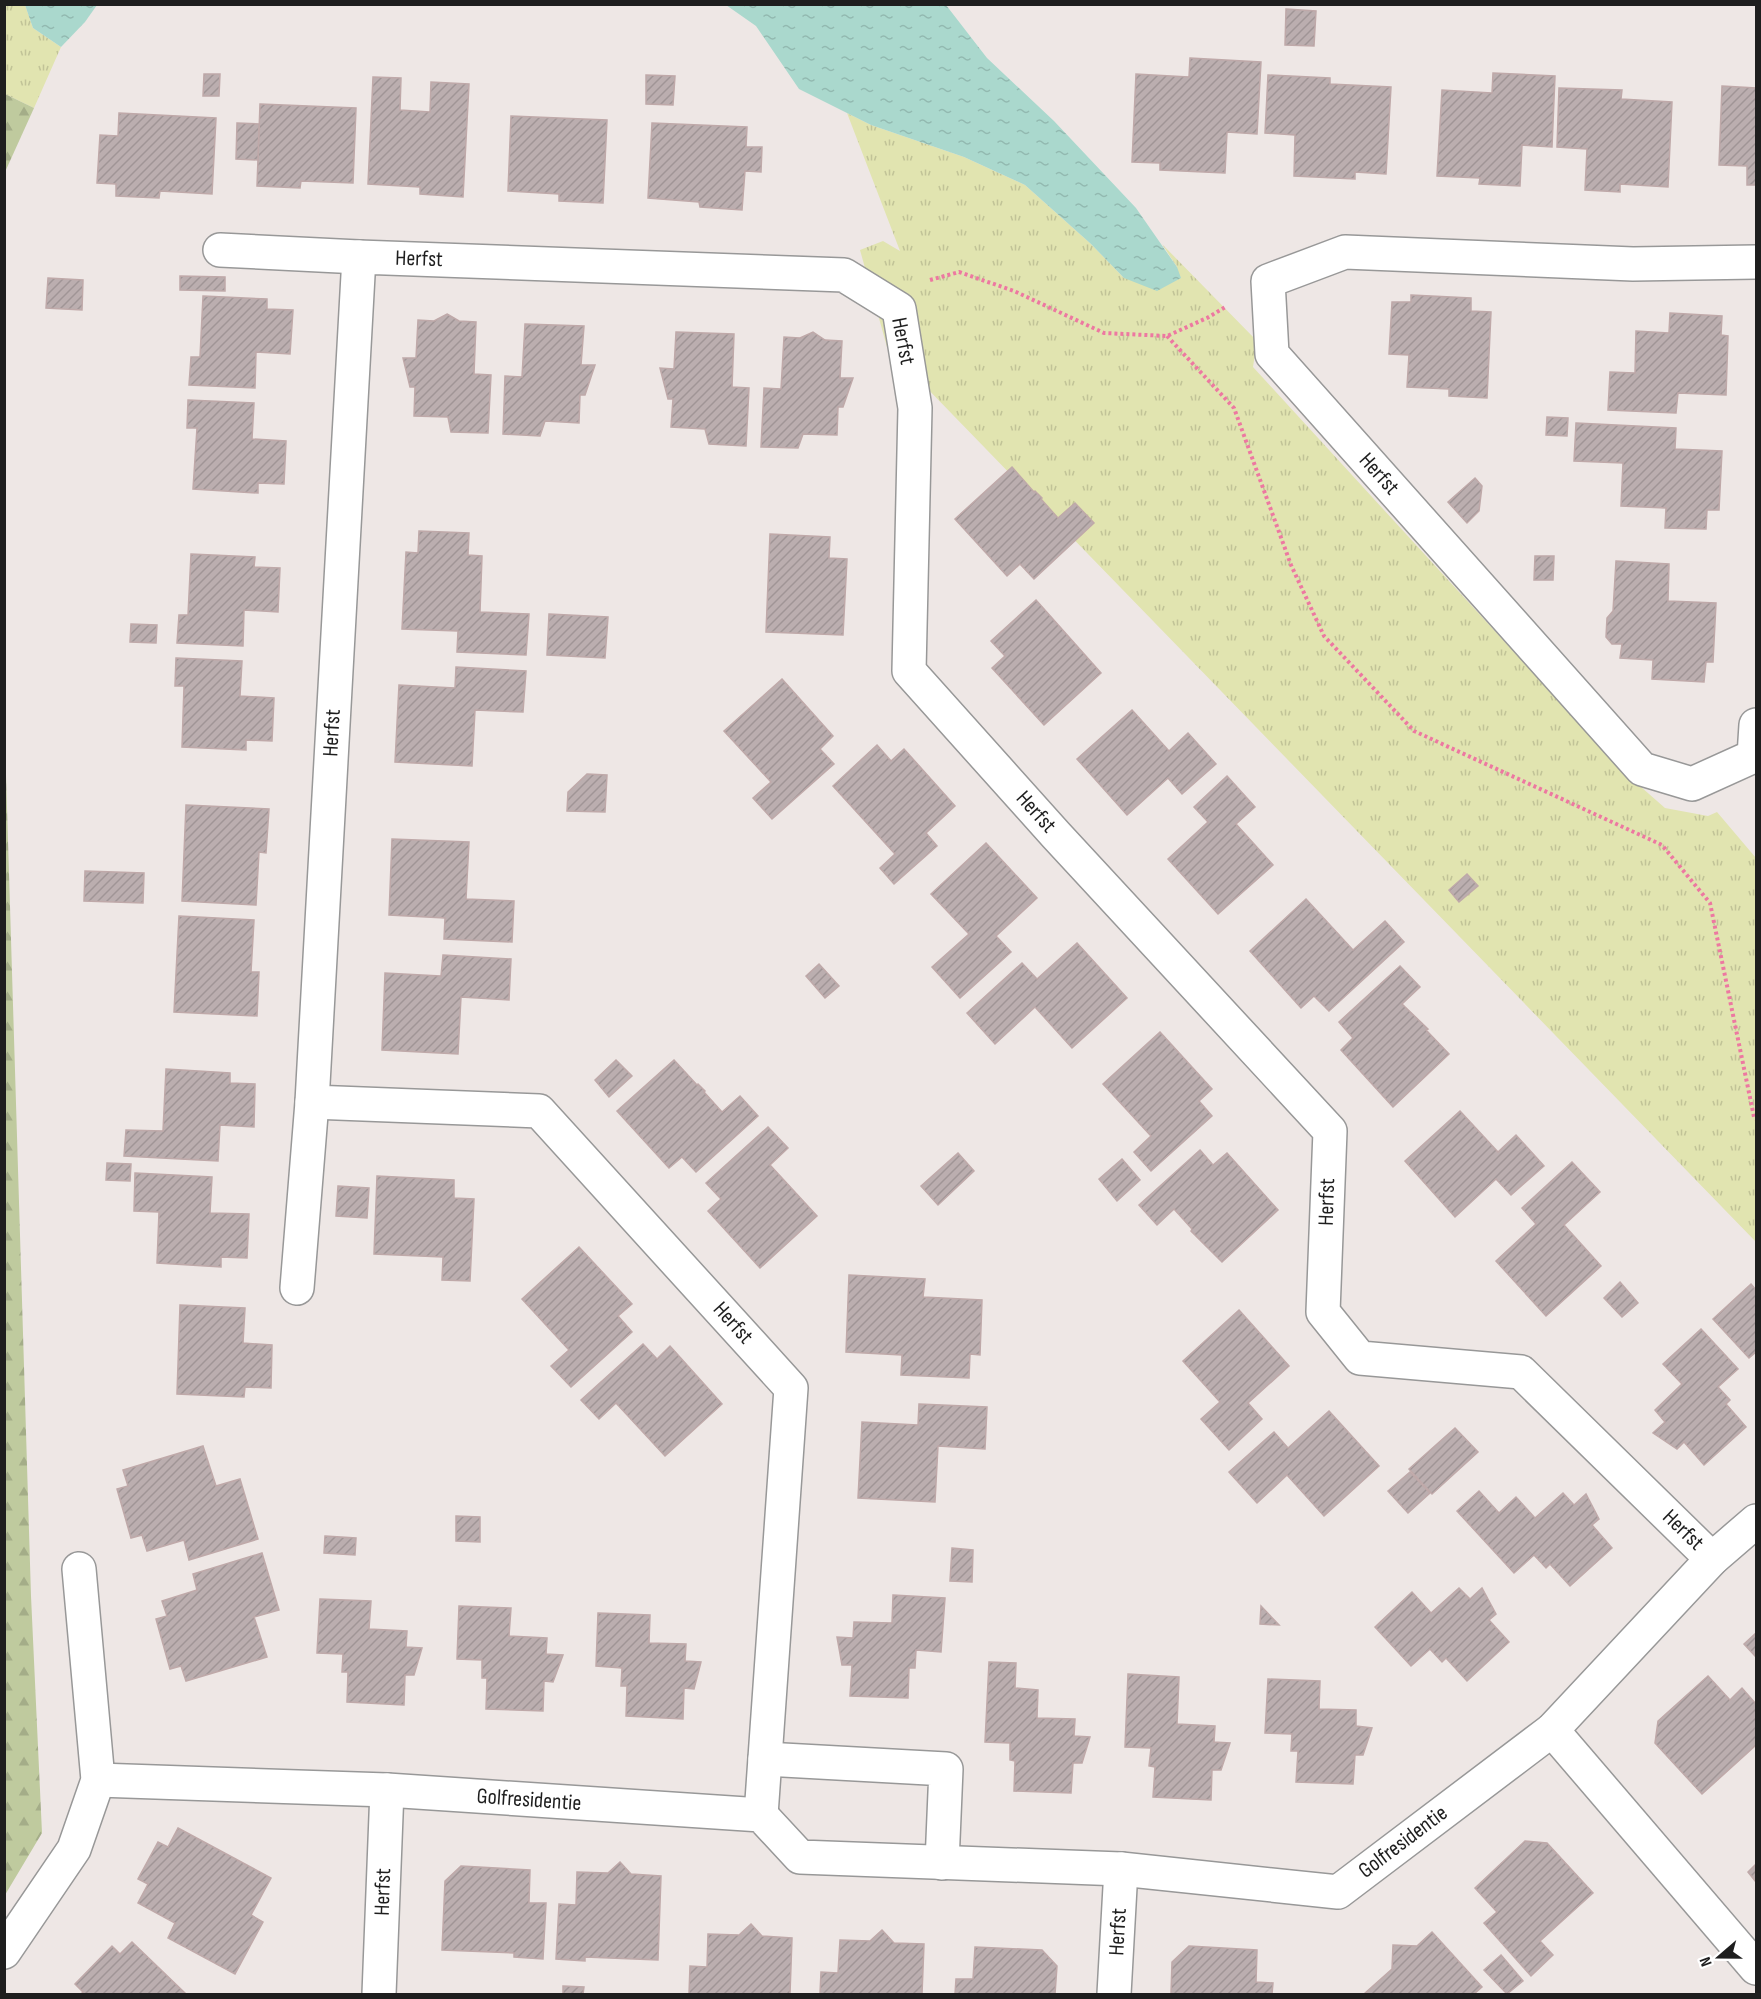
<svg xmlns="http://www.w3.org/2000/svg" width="1761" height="1999" font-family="'Sofia Sans Condensed',sans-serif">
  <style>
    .grass { fill: url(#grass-tufts) }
    .forest { fill: url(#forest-firs) }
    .water { fill: url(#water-ripples) }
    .building { fill: url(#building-hatch); stroke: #bfa9a9; stroke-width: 1.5 }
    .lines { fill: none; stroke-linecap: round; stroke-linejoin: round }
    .street-casing { stroke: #989898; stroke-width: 36 }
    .path { stroke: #ed78a1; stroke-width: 4; stroke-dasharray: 3 3; stroke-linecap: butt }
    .street { stroke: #fff; stroke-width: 33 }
    .labels { text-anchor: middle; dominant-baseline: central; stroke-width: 4.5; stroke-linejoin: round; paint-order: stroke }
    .street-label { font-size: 22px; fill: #1e1e1e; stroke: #fff }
  </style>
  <defs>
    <pattern id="grass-tufts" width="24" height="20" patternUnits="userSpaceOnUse" patternTransform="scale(1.5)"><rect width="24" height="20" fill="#e1e4b0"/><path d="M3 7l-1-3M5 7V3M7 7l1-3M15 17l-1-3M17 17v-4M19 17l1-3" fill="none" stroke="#c1c397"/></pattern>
    <pattern id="forest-firs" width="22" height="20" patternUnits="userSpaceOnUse" patternTransform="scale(1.5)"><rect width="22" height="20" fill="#bfca9e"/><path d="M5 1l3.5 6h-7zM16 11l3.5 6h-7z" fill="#a4ad88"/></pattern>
    <pattern id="water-ripples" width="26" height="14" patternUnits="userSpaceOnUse" patternTransform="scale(1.5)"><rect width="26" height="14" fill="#aad8cd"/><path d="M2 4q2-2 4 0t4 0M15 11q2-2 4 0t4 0" fill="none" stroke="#92b9b0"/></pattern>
    <pattern id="building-hatch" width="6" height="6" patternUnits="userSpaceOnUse" patternTransform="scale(1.5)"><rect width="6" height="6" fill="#bbaeaf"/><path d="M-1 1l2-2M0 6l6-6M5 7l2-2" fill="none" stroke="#a09596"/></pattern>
  </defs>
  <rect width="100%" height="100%" fill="#eee7e5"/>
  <g class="grass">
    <path d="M4,5H25L33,28L61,47L34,108L5,94Z"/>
    <path d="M847,113L871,125L964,157L1025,185L1091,244L1124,278L1177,267L1162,244L1257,341L1253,367L1624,772L1665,808L1708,816L1717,812L1756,858V1242L887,347L860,250L883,241L900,251Z"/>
  </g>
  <g class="forest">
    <path d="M5,94L34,108L5,172Z"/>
    <path d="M4,709L31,1596L42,1833L5,1895Z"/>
  </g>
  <g class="water">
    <path d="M25,5V4L97,5L85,22L61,47L33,28Z"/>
    <path d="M726,5H946L987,58L1054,121L1136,208L1177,267L1181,278L1157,291L1124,278L1091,244L1025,185L964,157L871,125L799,89L756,26Z"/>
  </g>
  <g class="building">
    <path d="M1286,9L1316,11L1314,46L1285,45Z"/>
    <path d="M1190,58L1261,62L1257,134L1227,132L1225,173L1160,170V163L1132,162L1136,74L1189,77Z"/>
    <path d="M1493,73L1555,76L1552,147L1522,145L1520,186L1479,184L1480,178L1437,176L1442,90L1492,93Z"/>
    <path d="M204,74H220L219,96H203Z"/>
    <path d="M646,75L675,76L673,105L646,104Z"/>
    <path d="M1268,75L1330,78V84L1391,87L1386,174L1355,172V179L1294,176L1295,135L1265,133Z"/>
    <path d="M373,77L401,78L400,110L430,112L431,82L469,84L463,197L420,194V187L368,184Z"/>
    <path d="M1722,86L1756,88V185H1747V166L1719,165Z"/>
    <path d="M1559,88L1622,90L1621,99L1672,102L1668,187L1620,184V192L1585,190L1587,149L1557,147Z"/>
    <path d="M260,104L356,108L353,183L301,181L300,188L257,186Z"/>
    <path d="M119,113L216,118L212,194L160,191L159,198L116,196V184L97,183L100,135L118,136Z"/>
    <path d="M511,116L607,120L603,203L559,201V194L508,191Z"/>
    <path d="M237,123L259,124L258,160L236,159Z"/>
    <path d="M652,123L747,127L746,147H762L761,172L745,171L742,210L700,207L699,202L648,198Z"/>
    <path d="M180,276L225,277V291L180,290Z"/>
    <path d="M48,278L83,280L82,310L46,308Z"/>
    <path d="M1411,295L1471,298V311L1491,312L1487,398L1449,396V389L1407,387L1409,355L1389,354L1392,302H1411Z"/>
    <path d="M203,296L267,299V309L293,310L290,354L256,352L255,388L189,385L191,357H200Z"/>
    <path d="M1670,313L1722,316L1721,335L1728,336L1726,395L1678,393L1676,413L1608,410L1610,372L1635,373L1636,331L1669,333Z"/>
    <path d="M447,314L459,321L476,322L474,374L491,375L488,433L451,432L448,417L414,416L415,387H410L403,358H416L418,320L434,321Z"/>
    <path d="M525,324L584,326L581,365H595L585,395H580L579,423L545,421L540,436L503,434L505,376L522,377Z"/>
    <path d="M676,332L734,334L732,387L749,388L746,446L709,444L705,429L671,427L673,399H668L660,368L674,369Z"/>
    <path d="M813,332L825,340L842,341L840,378H853L843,407H838L837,435L803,434L798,448L761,447L764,388L781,389L784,337L800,338Z"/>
    <path d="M188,400L254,403L252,439L286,441L284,484L258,483V493L193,489L197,428H187Z"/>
    <path d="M1547,417L1568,418L1567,436L1546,435Z"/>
    <path d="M1576,423L1676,428L1675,449L1722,451L1719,510H1707L1706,529L1665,528L1666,508L1621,506L1623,463L1574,461Z"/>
    <path d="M1012,467L1034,492L1035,491L1042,498L1041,499L1058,518L1075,503L1094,523L1034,579L1020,564L1007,576L955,519Z"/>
    <path d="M1475,478L1482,486L1479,511L1467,523L1448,502Z"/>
    <path d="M419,531L469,533L468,555L482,556L480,612L529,614L526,655L457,652L458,631L402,629L406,552L418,553Z"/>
    <path d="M770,534L830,537L829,558L847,559L843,635L766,632Z"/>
    <path d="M191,554L255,557L254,567L280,568L278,612L244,610L243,646L177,643L179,615H188Z"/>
    <path d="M1535,556H1554L1553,580H1534Z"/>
    <path d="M1616,561L1669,564L1668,601L1716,603L1713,662H1706L1704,682L1652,679L1653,660L1620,658L1622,644H1612L1606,637L1607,618L1613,611Z"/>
    <path d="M1036,600L1101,673L1044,725L992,668L1005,656L991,641Z"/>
    <path d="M549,614L608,617L605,658L547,655Z"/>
    <path d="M131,624L157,625L156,643L130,642Z"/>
    <path d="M176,658L242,661L240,696L274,698L272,741L246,740V750L182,747L184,686H175Z"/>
    <path d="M456,667L526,671L523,712L475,710L472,766L395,762L399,685L455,688Z"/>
    <path d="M782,679L833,736L820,749L834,764L772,819L753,798L771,782L724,731Z"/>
    <path d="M1132,710L1169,751L1188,733L1216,764L1182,794L1168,778L1127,815L1077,759Z"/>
    <path d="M877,745L891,761L904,749L955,806L926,833L937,846L894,884L880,868L895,854L833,786Z"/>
    <path d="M587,774L607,775L605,812L567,811L568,792Z"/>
    <path d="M1227,776L1255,807L1236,824L1273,865L1218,914L1168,859L1208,822L1194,807Z"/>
    <path d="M186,805L269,809L266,853L259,852L256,905L182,901Z"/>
    <path d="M392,839L469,842L466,899L514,901L512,942L444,939L445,918L389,915Z"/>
    <path d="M986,843L1037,898L996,936L1011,952L960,998L932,967L969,934L931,894Z"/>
    <path d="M85,871L144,873L143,903L84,901Z"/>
    <path d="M1467,874L1478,886L1459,902L1449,890Z"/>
    <path d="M1306,899L1353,950L1385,921L1404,942L1329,1011L1314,996L1301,1008L1250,951Z"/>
    <path d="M179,916L254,920L251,972H259L257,1016L174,1012Z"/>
    <path d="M1077,943L1127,998L1072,1048L1035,1007L995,1044L967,1013L1022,963L1037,979Z"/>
    <path d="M443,955L511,959L509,1000L461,997L458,1054L382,1050L385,973L441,976Z"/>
    <path d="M819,964L839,986L825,998L806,976Z"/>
    <path d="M1400,966L1420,987L1402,1004L1428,1029L1426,1030L1449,1054L1393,1107L1341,1050L1353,1038L1339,1022Z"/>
    <path d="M1160,1032L1212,1089L1199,1101L1212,1116L1151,1171L1134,1152L1151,1136L1103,1084Z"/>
    <path d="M616,1060L632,1076L609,1097L595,1080Z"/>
    <path d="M674,1060L697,1085L698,1084L705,1091L704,1092L722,1112L740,1096L758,1116L696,1172L682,1157L669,1168L617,1111Z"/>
    <path d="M166,1069L230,1073V1083L255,1084L254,1127L220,1125L218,1161L124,1156L126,1130L163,1131Z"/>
    <path d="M1460,1111L1498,1152L1516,1135L1544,1166L1511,1195L1496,1179L1455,1217L1405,1161Z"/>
    <path d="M768,1127L788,1148L770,1165L817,1216L760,1268L708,1211L721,1199L706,1183Z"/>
    <path d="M1200,1150L1213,1165L1227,1153L1278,1210L1222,1262L1191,1231L1192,1229L1174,1209L1157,1225L1139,1205Z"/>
    <path d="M958,1153L974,1171L938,1205L921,1186Z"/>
    <path d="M1122,1159L1140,1180L1117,1201L1099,1179Z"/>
    <path d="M1572,1162L1600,1192L1564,1225L1601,1266L1546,1316L1496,1261L1536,1224L1522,1208Z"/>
    <path d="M107,1163L131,1164L130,1181L106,1180Z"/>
    <path d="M135,1173L212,1177L210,1213L249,1214L247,1258L221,1257V1267L157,1263L159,1212L134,1211Z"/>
    <path d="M377,1176L454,1180V1198L474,1199L470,1281L442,1280L443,1257L374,1254Z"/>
    <path d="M338,1186L369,1188L367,1218L336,1216Z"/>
    <path d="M579,1247L632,1304L618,1316L632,1332L571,1387L551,1366L569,1350L522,1299Z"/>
    <path d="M849,1275L925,1279L923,1297L982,1300L980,1355L970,1354L969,1378L901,1375L902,1355L846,1352Z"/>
    <path d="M1620,1282L1638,1303L1622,1317L1604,1298Z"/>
    <path d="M1751,1284L1756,1290V1352L1749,1358L1713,1319Z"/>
    <path d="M180,1305L245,1308L243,1343L272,1345L271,1388L245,1387L244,1397L177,1394Z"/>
    <path d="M1239,1310L1289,1366L1248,1403L1262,1419L1229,1450L1201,1419L1220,1402L1183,1361Z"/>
    <path d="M1701,1329L1738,1369L1718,1387L1730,1400L1726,1404L1746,1427L1704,1465L1684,1442L1677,1449L1653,1433L1665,1422L1655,1410L1682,1384L1663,1364Z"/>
    <path d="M643,1344L657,1359L670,1346L722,1404L665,1456L616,1403L599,1419L581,1400Z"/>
    <path d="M919,1404L987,1407L985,1449L938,1446L935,1502L858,1498L862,1422L918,1425Z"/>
    <path d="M1329,1411L1379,1466L1324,1516L1287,1475L1257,1503L1229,1472L1274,1432L1288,1448Z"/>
    <path d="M1455,1428L1478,1452L1432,1494L1409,1469Z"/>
    <path d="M203,1446L216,1486L240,1479L258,1539L189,1560L184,1540L147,1551L142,1535L131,1538L117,1489L128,1486L123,1470Z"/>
    <path d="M1410,1472L1430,1493L1408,1513L1388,1491Z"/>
    <path d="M1479,1491L1499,1513L1516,1497L1535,1518L1563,1493L1574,1505L1586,1494L1599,1519L1592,1525L1612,1548L1570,1586L1550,1564L1546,1568L1534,1555L1514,1573L1457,1511Z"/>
    <path d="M456,1516L480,1517V1542L456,1541Z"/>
    <path d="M325,1536L356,1538L355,1555L324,1553Z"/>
    <path d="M952,1548L973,1550L972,1582L950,1581Z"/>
    <path d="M262,1553L279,1610L254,1617L267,1657L186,1681L181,1666L170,1669L156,1619L167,1616L162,1601L197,1590L193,1574Z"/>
    <path d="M1459,1588L1470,1599L1482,1588L1496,1614L1489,1620L1509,1642L1467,1681L1446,1658L1442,1662L1430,1649L1411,1666L1375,1627L1412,1592L1431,1613Z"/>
    <path d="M893,1595L945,1598L941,1652L916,1650L915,1668H909L908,1698L850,1696L852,1665H842L837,1637L853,1638L854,1622L892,1623Z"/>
    <path d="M320,1599L371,1601L369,1629L407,1631L406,1647L422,1648L414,1675H405L404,1705L347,1702L348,1672H342L343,1654L317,1653Z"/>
    <path d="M459,1606L511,1608L509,1636L547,1638L546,1654L563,1655L553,1682L544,1681L543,1711L486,1709L487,1678H482V1660L457,1659Z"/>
    <path d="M1261,1606L1279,1625L1260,1624Z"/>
    <path d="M598,1613L650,1615L649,1643L686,1644L685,1661L701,1662L694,1689L684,1688L683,1719L626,1716L627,1686H621L622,1668L596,1666Z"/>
    <path d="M1756,1633V1657L1744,1644Z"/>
    <path d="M989,1662L1016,1663L1015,1688L1038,1690L1037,1718L1075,1719L1074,1736L1090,1737L1082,1763H1073L1071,1793L1014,1791L1015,1761L1010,1760V1743L985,1742Z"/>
    <path d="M1128,1674L1179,1677L1177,1724L1215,1726L1214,1742L1230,1743L1221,1770H1212L1211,1800L1153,1797L1155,1767L1149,1766L1151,1748L1125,1747Z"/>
    <path d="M1708,1676L1730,1700L1742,1688L1756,1704V1747L1755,1746L1702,1794L1655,1743L1658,1721Z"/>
    <path d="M1268,1679L1320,1681L1319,1709L1356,1710V1726L1372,1728L1363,1755H1355L1353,1784L1296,1782L1298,1751H1291L1292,1734L1265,1733Z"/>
    <path d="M178,1828L271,1878L251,1915L263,1922L235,1974L168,1938L175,1923L138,1903L148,1884L138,1879L158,1842L168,1847Z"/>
    <path d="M1525,1841L1547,1843L1593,1893L1540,1941L1553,1955L1531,1976L1484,1923L1497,1912L1475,1888Z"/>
    <path d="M620,1862L631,1874L661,1876L658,1960L585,1957V1961L556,1959L559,1904L576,1905L577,1872L608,1873Z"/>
    <path d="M1756,1864V1882L1748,1872Z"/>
    <path d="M461,1866L530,1870L529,1903H546L543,1959L514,1957V1953L442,1950L445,1881Z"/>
    <path d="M751,1924L762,1936L792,1938L790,1994H689L690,1966L707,1967L708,1934L739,1935Z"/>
    <path d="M882,1930L894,1943L924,1944L922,1994H820L821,1972L838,1973L840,1940L870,1941Z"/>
    <path d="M1432,1932L1482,1987L1474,1994H1364L1392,1969L1393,1945L1417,1946Z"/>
    <path d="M132,1942L186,1994H81L83,1992L75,1984L112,1946L120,1954Z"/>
    <path d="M1189,1946L1257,1950L1256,1982L1273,1983L1272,1994H1171L1172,1962Z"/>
    <path d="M975,1947L1042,1950L1057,1966L1055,1994H955L956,1979H973Z"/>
    <path d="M1501,1955L1523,1981L1507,1994L1484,1970Z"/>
    <path d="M563,1986L584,1987L583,1994H563Z"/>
  </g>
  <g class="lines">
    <g class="street-casing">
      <g id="street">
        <path d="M220,250L359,257"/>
        <path d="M1756,262L1633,264L1345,252L1268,281L1272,354L1642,769L1692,784L1754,756L1756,725"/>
        <path d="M297,1288L312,1102"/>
        <path d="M1552,1730L1756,1968"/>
        <path d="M765,1759L946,1769L942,1863"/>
        <path d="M98,1780L387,1790L761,1815L800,1857L1121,1869L1338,1892L1552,1730L1712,1559L1756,1521"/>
        <path d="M761,1815L791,1388L539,1111L312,1102L359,257L844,275L899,309L915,408L909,671L1056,835L1330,1131L1323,1312L1360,1358L1521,1372L1712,1559"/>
        <path d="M4,1952L74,1849L98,1780L79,1569"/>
        <path d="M379,1994L387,1790"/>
        <path d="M1114,1994L1121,1869"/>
      </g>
    </g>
    <g class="path">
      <path d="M930,280L959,272L1014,291L1104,333L1167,336L1207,318L1227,306"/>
      <path d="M1167,336L1234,408L1291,565L1324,636L1414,731L1662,845L1710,903L1754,1117L1756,1119"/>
    </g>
    <use href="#street" class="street"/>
  </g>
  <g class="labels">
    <g class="street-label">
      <text transform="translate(419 259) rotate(2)">Herfst</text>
      <text transform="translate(903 341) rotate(79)">Herfst</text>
      <text transform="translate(1379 474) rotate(48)">Herfst</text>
      <text transform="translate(332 733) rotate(-87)">Herfst</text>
      <text transform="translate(1036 812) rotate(48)">Herfst</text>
      <text transform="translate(1327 1202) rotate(-88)">Herfst</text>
      <text transform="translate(733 1323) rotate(48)">Herfst</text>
      <text transform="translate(1683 1530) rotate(44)">Herfst</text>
      <text transform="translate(529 1800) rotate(4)">Golfresidentie</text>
      <text transform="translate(1403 1842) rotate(-37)">Golfresidentie</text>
      <text transform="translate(383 1892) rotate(-88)">Herfst</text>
      <text transform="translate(1118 1932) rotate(-87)">Herfst</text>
    </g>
  </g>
  <rect width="1761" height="1999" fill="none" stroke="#1e1e1e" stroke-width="12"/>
  <g transform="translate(1719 1957) rotate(250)" stroke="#ffffff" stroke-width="4.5" paint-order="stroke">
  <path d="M0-4.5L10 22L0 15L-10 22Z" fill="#1e1e1e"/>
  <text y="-9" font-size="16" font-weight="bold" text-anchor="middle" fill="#1e1e1e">N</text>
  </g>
</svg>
